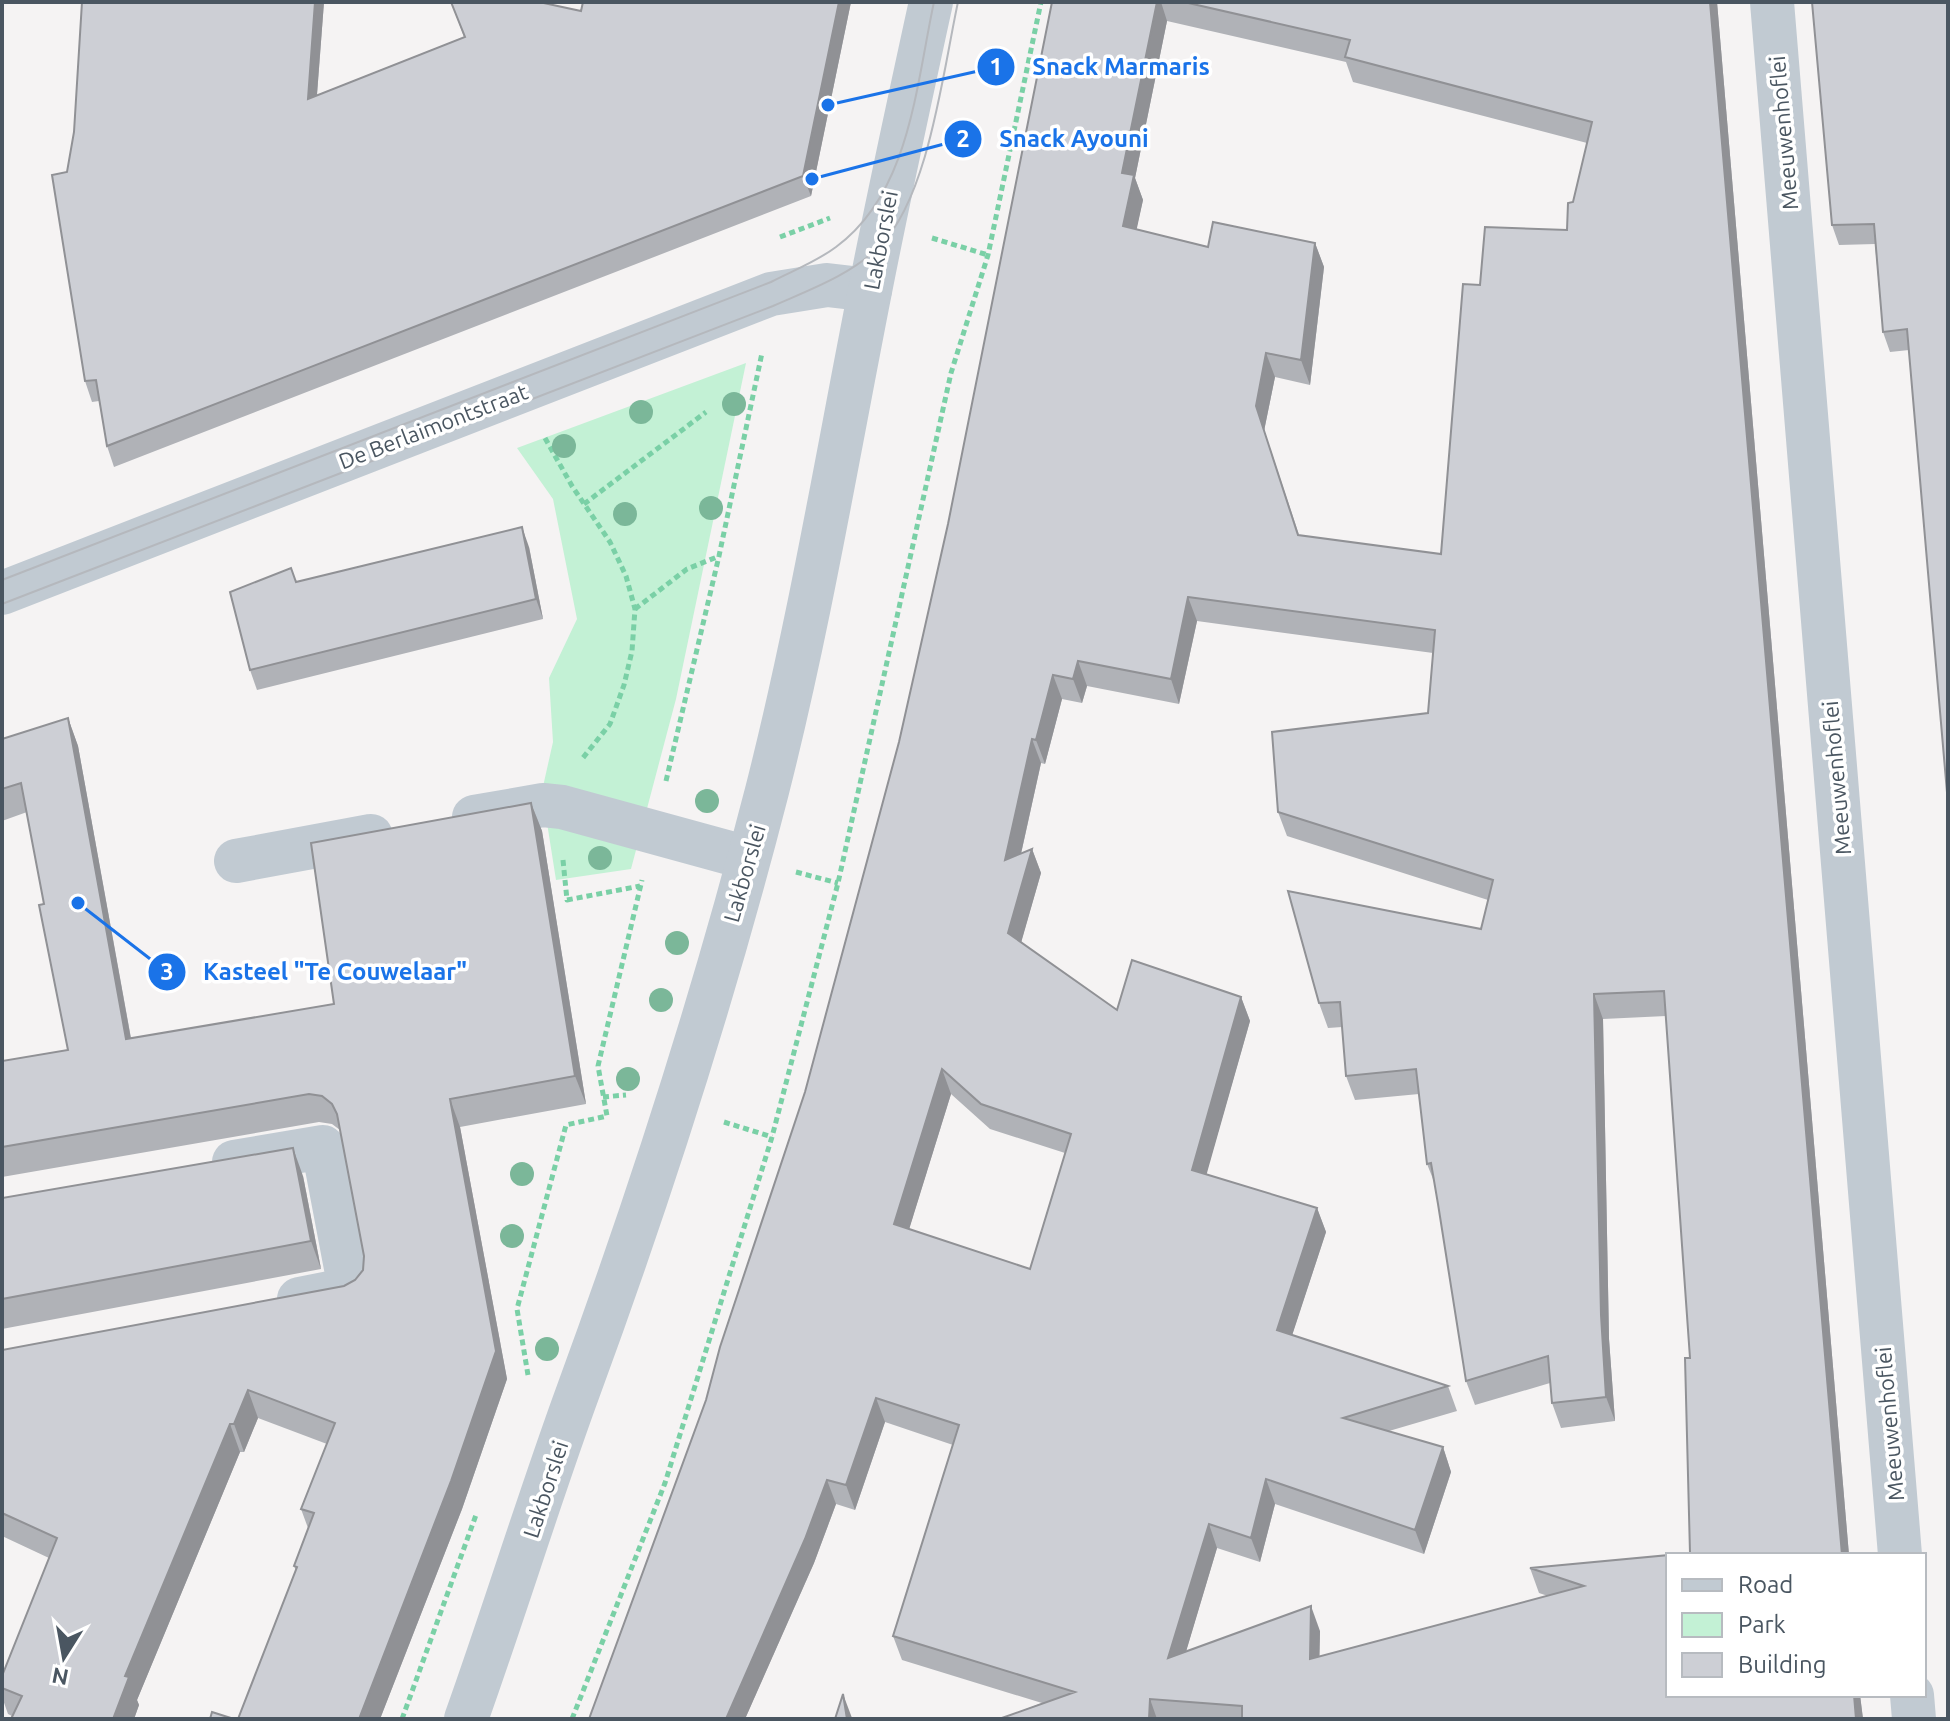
<svg xmlns="http://www.w3.org/2000/svg" width="1950" height="1721" font-family="Ubuntu,sans-serif">
  <style>
    .green { fill: #c3f1d5 }
    .lines { fill: none; stroke-linecap: round; stroke-linejoin: round }
    .path { stroke: #7ad0a6; stroke-width: 5; stroke-dasharray: 6 4; stroke-linecap: butt }
    .minor { stroke: #c1cad2; stroke-width: 44 }
    .tram { stroke: #b5b8bd; stroke-width: 2 }
    .tree { fill: #7bb799 }
    .wall { fill: #b0b2b7; fill-rule: evenodd }
    .shaded-wall { fill: #909195 }
    .building { fill: #cdcfd5; stroke: #909195; stroke-width: 2; fill-rule: evenodd }
    .labels { text-anchor: middle; dominant-baseline: central; stroke-width: 7; stroke-linejoin: round; paint-order: stroke }
    .street-label { font-size: 22px; fill: #4a5661; stroke: #fff }
    .leader { fill: none; stroke: #1a73e8; stroke-width: 3 }
    .callout-dot { fill: #1a73e8; stroke: #fff; stroke-width: 3 }
    .mark-label { font-size: 24px; text-anchor: middle; font-weight: bold; fill: #fff }
    .callout-label { font-size: 24px; text-anchor: middle; font-weight: bold; fill: #1a73e8; stroke: #fff; stroke-width: 7; stroke-linejoin: round; paint-order: stroke }
  </style>
  <rect width="100%" height="100%" fill="#f5f3f3"/>
  <path class="green" d="M746,363L676,699L631,869L556,880L542,791L553,742L549,678L577,619L553,499L517,448Z"/>
  <g class="lines">
    <g class="path">
      <path d="M780,237L830,218"/>
      <path d="M932,238L988,255"/>
      <path d="M545,438L572,486L610,542L626,576L635,609L632,651L624,685L610,724L582,759"/>
      <path d="M584,504L706,412"/>
      <path d="M635,609L687,569L717,557"/>
      <path d="M666,781L719,556L762,353"/>
      <path d="M563,860L567,900L640,886"/>
      <path d="M796,872L838,883"/>
      <path d="M603,1097L626,1095"/>
      <path d="M724,1122L772,1137"/>
      <path d="M528,1375L517,1309L566,1125L607,1116L598,1066L642,880"/>
      <path d="M402,1719L476,1515"/>
      <path d="M572,1719L665,1483L772,1137L838,883L951,373L988,255L1041,2"/>
    </g>
    <g class="minor">
      <path d="M1772,2L1900,1555"/>
      <path d="M2,593L771,294L827,285L870,290"/>
      <path d="M474,817L543,805L562,807L748,858"/>
      <path d="M236,861L371,836"/>
      <path d="M234,1162L323,1147L350,1289L299,1299"/>
      <path d="M1912,1695L1914,1719"/>
      <path d="M466,1719C505,1610 539,1498 579,1389C651,1193 715,993 767,791C809,626 837,458 870,291C889,194 910,98 931,2"/>
    </g>
    <g class="tram">
      <path d="M2,580L771,282C792,271 816,262 836,247C910,193 916,85 934,2"/>
      <path d="M2,604L773,306C809,290 851,275 880,246C929,196 943,71 958,2"/>
    </g>
  </g>
  <g class="tree">
    <circle cx="734" cy="404" r="12"/>
    <circle cx="641" cy="412" r="12"/>
    <circle cx="564" cy="446" r="12"/>
    <circle cx="711" cy="508" r="12"/>
    <circle cx="625" cy="514" r="12"/>
    <circle cx="707" cy="801" r="12"/>
    <circle cx="600" cy="858" r="12"/>
    <circle cx="677" cy="943" r="12"/>
    <circle cx="661" cy="1000" r="12"/>
    <circle cx="628" cy="1079" r="12"/>
    <circle cx="522" cy="1174" r="12"/>
    <circle cx="512" cy="1236" r="12"/>
    <circle cx="547" cy="1349" r="12"/>
  </g>
  <g class="wall">
    <path d="M324,2L317,95L464,37L451,2H539L581,11L851,2L811,196L114,467L107,446L99,401L92,402L85,381L67,172Z"/>
    <path d="M1052,2H1717L1849,1555H1668V1695H1860L1863,1719H999L1042,1703L902,1660L893,1636L953,1445L885,1422L855,1510L836,1504L814,1563L745,1719H589L706,1400L805,1092L899,742L948,524ZM1167,21L1346,62L1353,82L1587,143L1567,230L1480,285L1441,554L1299,535L1264,431L1275,377L1310,385L1324,267L1315,243L1208,247L1136,230L1143,200L1135,178ZM1197,621L1433,653L1428,713L1278,812L1287,836L1488,900L1481,929L1319,1003L1328,1028L1342,1027L1346,1076L1355,1100L1419,1094L1427,1164L1435,1184L1466,1381L1475,1405L1550,1383L1552,1403L1561,1428L1615,1421L1609,1339L1603,1019L1666,1016L1690,1358V1553L1530,1568L1539,1593L1548,1596L1319,1657L1320,1631L1186,1651L1217,1548L1260,1562L1275,1504L1424,1554L1451,1472L1443,1447L1389,1431L1457,1411L1448,1386L1292,1335L1326,1232L1317,1208L1206,1174L1250,1021L1241,997L1117,1010L1021,942L1041,873L1032,849L1021,854L1041,763L1045,764L1062,699L1082,703L1087,686L1179,704ZM951,1094L990,1129L1065,1153L1030,1269L909,1229Z"/>
    <path d="M1948,2L1909,350L1890,352L1883,332L1875,244L1839,245L1832,225Z"/>
    <path d="M529,547L543,619L257,690L250,670L297,582Z"/>
    <path d="M68,718L78,746L131,1038L334,1004L531,803L542,831L586,1104L460,1127L507,1379L462,1509L380,1719H238L296,1571L294,1566L308,1528L301,1509L327,1444L258,1418L244,1452H240L137,1700L139,1705L134,1719H11L12,1716L8,1714L2,1697V1676L49,1558L2,1536V1350L344,1286L355,1280L363,1270L364,1256L340,1130L332,1124L319,1122L2,1177V1061L68,1050L44,904L27,812L2,821V739Z"/>
    <path d="M303,1176L321,1269L2,1329V1198Z"/>
  </g>
  <g class="shaded-wall">
    <path d="M315,2H324L315,120L308,99Z"/>
    <path d="M839,2H851L811,196L803,176Z"/>
    <path d="M1157,2H1161L1167,21L1135,178L1143,200L1132,251L1123,226L1122,173Z"/>
    <path d="M1710,2H1717L1849,1555H1842Z"/>
    <path d="M1315,243L1324,267L1310,385L1301,360Z"/>
    <path d="M1266,353L1275,377L1264,431L1307,559L1256,406Z"/>
    <path d="M522,527L529,547L543,619L536,599Z"/>
    <path d="M1188,597L1197,621L1179,704L1171,679Z"/>
    <path d="M1078,661L1087,686L1082,703L1073,679Z"/>
    <path d="M1053,675L1062,699L1045,764L1036,740Z"/>
    <path d="M68,718L78,746L136,1067L126,1039Z"/>
    <path d="M1032,739L1041,763L1014,885L1005,860Z"/>
    <path d="M531,803L542,831L586,1104L575,1076Z"/>
    <path d="M1032,849L1041,873L1017,957L1008,933Z"/>
    <path d="M1594,994L1603,1019L1609,1339L1615,1421L1606,1397L1601,1315Z"/>
    <path d="M1241,997L1250,1021L1201,1194L1192,1170Z"/>
    <path d="M942,1069L951,1094L903,1249L894,1224Z"/>
    <path d="M450,1099L460,1127L507,1379L462,1509L380,1719H359Z"/>
    <path d="M293,1148L303,1176L321,1269L311,1241Z"/>
    <path d="M1317,1208L1326,1232L1286,1354L1277,1330Z"/>
    <path d="M248,1390L258,1418L244,1452L234,1424Z"/>
    <path d="M876,1398L885,1422L855,1510L846,1485Z"/>
    <path d="M230,1424L240,1452L137,1700L139,1705L134,1719H113L125,1676Z"/>
    <path d="M1443,1447L1451,1472L1424,1554L1415,1530Z"/>
    <path d="M1266,1479L1275,1504L1260,1562L1251,1538Z"/>
    <path d="M827,1480L836,1504L814,1563L745,1719H726Z"/>
    <path d="M1209,1524L1217,1548L1177,1682L1168,1658Z"/>
    <path d="M1311,1606L1320,1631L1319,1684L1310,1659Z"/>
    <path d="M843,1694L852,1718V1719H847Z"/>
    <path d="M1854,1695H1860L1863,1719H1856Z"/>
    <path d="M1150,1699L1157,1719H1149Z"/>
  </g>
  <g class="building">
    <path d="M82,2H315L308,99L465,37L451,2H539L581,11L583,2H839L803,176L107,446L96,380L85,381L52,175L67,172L74,132Z"/>
    <path d="M1052,2H1157L1122,173L1134,175L1123,226L1208,247L1213,222L1315,243L1301,360L1266,353L1256,406L1298,535L1441,554L1463,284L1480,285L1485,227L1567,230L1568,203L1573,202L1592,122L1345,57L1350,40L1184,2H1710L1842,1555H1668V1695H1854L1856,1719H1242V1706L1150,1699L1149,1719H999L1075,1692L893,1636L959,1425L876,1398L846,1485L827,1480L805,1539L726,1719H589L706,1400L720,1347L805,1092L899,742L948,524ZM1188,597L1435,630L1428,713L1272,732L1278,812L1493,880L1481,929L1288,891L1319,1003L1340,1002L1346,1076L1416,1069L1427,1164L1431,1163L1438,1204L1466,1381L1548,1356L1552,1403L1606,1397L1601,1315L1594,994L1664,991L1690,1358H1685L1690,1553L1530,1568L1584,1586L1310,1659L1311,1606L1168,1658L1209,1524L1251,1538L1266,1479L1415,1530L1443,1447L1343,1418L1448,1386L1277,1330L1317,1208L1192,1170L1241,997L1132,960L1117,1010L1008,933L1032,849L1005,860L1032,739L1036,740L1053,675L1073,679L1078,661L1171,679ZM942,1069L981,1104L1071,1134L1030,1269L894,1224Z"/>
    <path d="M1812,2H1948V804L1907,329L1883,332L1874,224L1832,225Z"/>
    <path d="M522,527L536,599L250,670L230,592L291,568L296,582Z"/>
    <path d="M68,718L126,1039L334,1004L311,843L531,803L575,1076L450,1099L496,1351L451,1481L359,1719H238L297,1567L294,1566L314,1513L301,1509L335,1423L248,1390L234,1424H230L125,1676L129,1677L113,1719H11L22,1696L2,1688V1676L57,1538L2,1513V1350L344,1286L355,1280L363,1270L364,1256L337,1114L332,1104L322,1096L309,1094L2,1147V1061L68,1050L39,905L44,904L21,783L2,789V739Z"/>
    <path d="M293,1148L311,1241L2,1299V1198Z"/>
    <path d="M843,1694L847,1719H835Z"/>
    <path d="M212,1712L234,1719H210Z"/>
  </g>
  <g class="labels">
    <g class="street-label">
      <text transform="translate(1783 133) rotate(-95)">Meeuwenhoflei</text>
      <text transform="translate(880 240) rotate(-79)">Lakborslei</text>
      <text transform="translate(433 426) rotate(-21)">De Berlaimontstraat</text>
      <text transform="translate(1836 778) rotate(-95)">Meeuwenhoflei</text>
      <text transform="translate(744 873) rotate(-74)">Lakborslei</text>
      <text transform="translate(1889 1424) rotate(-95)">Meeuwenhoflei</text>
      <text transform="translate(545 1489) rotate(-72)">Lakborslei</text>
    </g>
  </g>
  <path class="leader" d="M828 105L996 67M812 179L963 139M78 903L167 972"/>
  <g class="callout-dot">
    <circle cx="828" cy="105" r="8"/>
    <circle cx="812" cy="179" r="8"/>
    <circle cx="78" cy="903" r="8"/>
    <circle cx="996" cy="67" r="20"/>
    <circle cx="963" cy="139" r="20"/>
    <circle cx="167" cy="972" r="20"/>
  </g>
  <g class="mark-label">
    <text x="996" y="75">1</text>
    <text x="963" y="147">2</text>
    <text x="167" y="980">3</text>
  </g>
  <g class="callout-label">
    <text x="1121" y="75">Snack Marmaris</text>
    <text x="1074" y="147">Snack Ayouni</text>
    <text x="335" y="980">Kasteel "Te Couwelaar"</text>
  </g>
  <rect width="1950" height="1721" fill="none" stroke="#4a5661" stroke-width="8"/>
  <rect x="1666" y="1553" width="260" height="144" fill="#ffffff" stroke="#b7bbc0" stroke-width="2"/>
  <rect x="1682" y="1579" width="40" height="12" fill="#c1cad2" stroke="#b7bbc0" stroke-width="2"/>
  <text x="1738" y="1593" font-size="24" fill="#4a5661">Road</text>
  <rect x="1682" y="1613" width="40" height="24" fill="#c3f1d5" stroke="#b7bbc0" stroke-width="2"/>
  <text x="1738" y="1633" font-size="24" fill="#4a5661">Park</text>
  <rect x="1682" y="1653" width="40" height="24" fill="#cdcfd5" stroke="#b7bbc0" stroke-width="2"/>
  <text x="1738" y="1673" font-size="24" fill="#4a5661">Building</text>
  <g transform="translate(64 1657) rotate(191)" stroke="#ffffff" stroke-width="6" paint-order="stroke">
  <path d="M0-6L14 30L0 20L-14 30Z" fill="#4a5661"/>
  <text y="-12" font-size="22" font-weight="bold" text-anchor="middle" fill="#4a5661">N</text>
  </g>
</svg>
